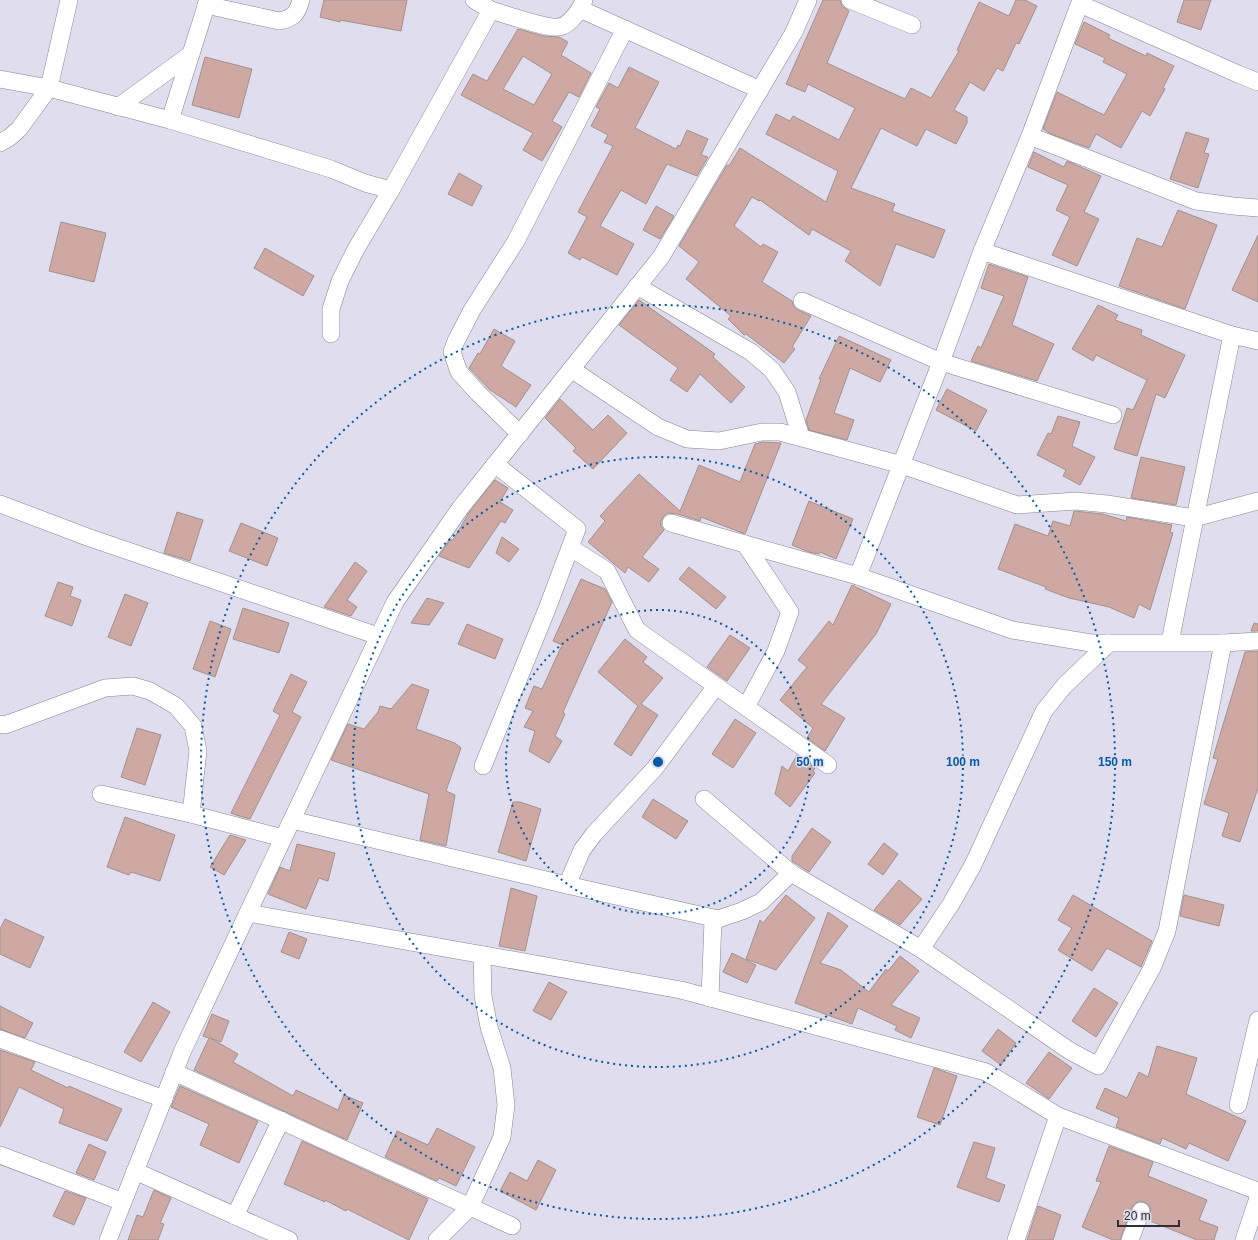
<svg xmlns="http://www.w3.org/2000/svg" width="1258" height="1240" font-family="Arial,sans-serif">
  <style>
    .building { fill: #cea8a2; stroke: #a2918e; fill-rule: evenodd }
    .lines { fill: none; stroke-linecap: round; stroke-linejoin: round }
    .street-casing { stroke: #868492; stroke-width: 18 }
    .street { stroke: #fff; stroke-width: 17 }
    .ring { fill: none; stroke: #055aa8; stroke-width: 2; stroke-dasharray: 2 4 }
    .centre { fill: #055aa8; stroke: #e0deee; stroke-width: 2 }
    .ring-label { font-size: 12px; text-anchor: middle; font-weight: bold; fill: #055aa8; stroke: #e0deee; stroke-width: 3; stroke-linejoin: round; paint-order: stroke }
  </style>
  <rect width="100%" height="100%" fill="#e0deee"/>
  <g class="building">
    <path d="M324,0H407L401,31L340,20V22L320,17Z"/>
    <path d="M823,0H840L842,6L849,11L827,63L905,99L911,88L931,98L959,51L957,50L979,2L1009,16L1016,0H1025L1037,6L1019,44L1016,43L1003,71L997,68L984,91L970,82L954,110L967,117V123L956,144L926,129L917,146L881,128L851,188L895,204L892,211L945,230L934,258L896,244L880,286L845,261L851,251L812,229L809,235L760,200L759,201L752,197L734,226L761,247L763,244L778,252L762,282L792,301L794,307L798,310L811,316L792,347L795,349L784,363L746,334L744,335L728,319L731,316L686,279L699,262L679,246L727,165L729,166L740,148L826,202L838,171L766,134L776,114L790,121L793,116L839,140L855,108L808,84L805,92L786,84Z"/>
    <path d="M1184,0H1211L1201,30L1177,22Z"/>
    <path d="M1084,22L1110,35L1108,38L1146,56L1147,53L1174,66L1163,88L1165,89L1150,116L1142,111L1121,148L1096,134L1089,148L1051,134L1043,129L1057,92L1104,115L1127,74L1103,62L1105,58L1075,44Z"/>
    <path d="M518,29L544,36L559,37L568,42L561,55L591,73L579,97L569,92L552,121L562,127L542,161L523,150L533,133L461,95L473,74L487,81ZM523,56L552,74L534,105L503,89Z"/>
    <path d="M205,57L252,69L239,118L192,105Z"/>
    <path d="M629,67L659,82L635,128L676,149L678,145L680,146L687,130L708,139L701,155L708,157L697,176L667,164L646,204L621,190L600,226L634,244L617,275L582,257L580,260L568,253L587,217L578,212L613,146L604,142L608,135L591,126L600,109L596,107L609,83L618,88Z"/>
    <path d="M1186,132L1209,139L1204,153L1209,154L1198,188L1170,179Z"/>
    <path d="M1034,152L1064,167L1067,161L1101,176L1084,212L1099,219L1077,266L1052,255L1070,217L1056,210L1068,185L1028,167Z"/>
    <path d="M459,173L482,186L472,206L448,194Z"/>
    <path d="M656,206L674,216L660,239L643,230Z"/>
    <path d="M1178,210L1217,225L1185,309L1119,286L1137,238L1162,247Z"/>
    <path d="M61,222L106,233L94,282L49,271Z"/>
    <path d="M1258,235V302L1232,290Z"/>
    <path d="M265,248L314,276L303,296L254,268Z"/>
    <path d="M989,264L1028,277L1012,325L1054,344L1037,381L971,361L978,346L981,348L1004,296L981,288Z"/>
    <path d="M639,300L715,354L713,357L745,387L731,403L700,374L687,392L670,380L678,368L619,325Z"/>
    <path d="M1098,305L1118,315L1115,320L1142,330L1141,335L1185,355L1165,398L1156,394L1137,456L1114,449L1127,408L1133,410L1147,380L1096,355L1093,361L1072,349Z"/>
    <path d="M494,329L515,341L501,366L531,385L516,407L490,390L469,368L478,353L480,354Z"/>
    <path d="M839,336L891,360L880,382L850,368L834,413L854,420L847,440L809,430L806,420L821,379H819Z"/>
    <path d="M947,389L987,410L976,431L936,410Z"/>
    <path d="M560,399L593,430L608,415L627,433L593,469L573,451L576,448L545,418Z"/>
    <path d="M1058,416L1080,422L1072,446L1095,457L1080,485L1063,476L1066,470L1037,455L1048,433L1051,434Z"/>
    <path d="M763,442L781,443L745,534L701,517L700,521L678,514L668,513L664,516L661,521V526L664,530L642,557L659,569L649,582L628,567L625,573L588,542L605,521L600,516L639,474L680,511L699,465L740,482L755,444Z"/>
    <path d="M1141,457L1185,467L1176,505L1131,498Z"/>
    <path d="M495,480L508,488L500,502L513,510L505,523L501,521L469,568L439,556L450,540H453L470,511Z"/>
    <path d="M809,501L853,519L836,559L820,552L819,554L809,552L792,545Z"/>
    <path d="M1074,511L1103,514L1126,521L1127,517L1172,525L1170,532L1173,533L1150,610L1139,604L1134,618L1109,607L1069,598L1045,589L1046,587L998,569L1015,524L1048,536L1053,521L1070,526Z"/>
    <path d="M177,512L203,520L190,561L164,553Z"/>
    <path d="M241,523L278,538L267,566L229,551Z"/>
    <path d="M502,537L519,549L509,562L496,553Z"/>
    <path d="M355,562L367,571L347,600L357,607L351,616L324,607Z"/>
    <path d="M689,567L726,597L716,609L679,579Z"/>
    <path d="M581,579L605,589L612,602L563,712L565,714L555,736L562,741L549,763L529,751L535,731L524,727L533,711L525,708L534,686L542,689L562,645L553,641Z"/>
    <path d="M58,582L73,587L70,596L81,600L72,626L45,616Z"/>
    <path d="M852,585L891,604L876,634L821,704L845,718L825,751L807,738L813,728L780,700L807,667L798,660L829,621L833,625Z"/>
    <path d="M125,594L148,603L131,646L108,637Z"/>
    <path d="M427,598L444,603L429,625L411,623Z"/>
    <path d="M243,608L289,623L279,653L233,639Z"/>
    <path d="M210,621L231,629L215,677L193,669Z"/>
    <path d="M1254,623L1258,624V631H1251Z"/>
    <path d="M467,624L503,639L495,659L458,644Z"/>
    <path d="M730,635L750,648L727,681L707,667Z"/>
    <path d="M625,639L647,657L643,662L663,678L641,704L658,715L631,756L614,744L638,706L598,672Z"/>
    <path d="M1258,651V788L1240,842L1222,836L1229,813L1204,804L1218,759L1213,758L1245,652Z"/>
    <path d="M291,674L307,682L292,712L301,717L250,819L236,815L231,813L280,715L273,711Z"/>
    <path d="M412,684L429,690L416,729L455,743L461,748L446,791L455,795L446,846L420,840L429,794L331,760L348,724L364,729L378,712L380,706L391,709Z"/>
    <path d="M735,719L756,733L733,768L712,754Z"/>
    <path d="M137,728L161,735L145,785L121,777Z"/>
    <path d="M797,755L815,768L813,772L815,773L790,807L775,794L782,766L788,771Z"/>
    <path d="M653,799L688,821L676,839L642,817Z"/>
    <path d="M513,802H520L541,809L526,861L498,852Z"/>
    <path d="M125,817L175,835L160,881L131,872L129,875L107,867Z"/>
    <path d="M812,828L831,842L809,872L792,861V856Z"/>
    <path d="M230,835L246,840L224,875L210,867Z"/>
    <path d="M884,843L898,854L883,875L868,864Z"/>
    <path d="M297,844L335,853L328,881L319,878L306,909L268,894L280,867L290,871Z"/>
    <path d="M899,880L922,899L900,925L874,910Z"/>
    <path d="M511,888L537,896L525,951L499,946Z"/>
    <path d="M786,895L815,918L776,970L746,959L760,920L763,923Z"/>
    <path d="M1073,895L1152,941L1141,967L1107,948L1092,971L1058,950L1072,928L1058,920Z"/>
    <path d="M1184,895L1224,905L1219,926L1180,916Z"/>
    <path d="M828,912L848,926L820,963L841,970L869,992L886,969L888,971L900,956L919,971L891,1005L920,1018L911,1038L895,1030L897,1026L858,1008L852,1024L795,1003Z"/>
    <path d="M5,919L44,937L30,968L0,954V929Z"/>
    <path d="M289,932L307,939L299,959L281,952Z"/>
    <path d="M732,953L756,965L747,983L723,972Z"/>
    <path d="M549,982L567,992L551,1020L533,1011Z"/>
    <path d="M1094,988L1118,1003L1096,1037L1072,1021Z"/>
    <path d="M153,1002L170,1012L141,1062L124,1052Z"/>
    <path d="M0,1006L33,1023L25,1038L0,1029Z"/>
    <path d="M212,1014L229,1021L221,1042L210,1038L238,1054L233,1062L293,1096L296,1090L338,1110L344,1095L363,1103L347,1140L194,1070L209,1038L203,1036Z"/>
    <path d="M998,1029L1016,1043L1001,1065L982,1051Z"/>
    <path d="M1157,1046L1197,1058L1186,1094L1246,1121L1228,1161L1189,1143L1186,1149L1162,1138L1160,1144L1116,1127L1119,1118L1096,1108L1105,1088L1127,1098L1139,1072L1148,1077Z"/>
    <path d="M0,1050L35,1062L31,1070L68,1088L69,1086L122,1109L107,1141L59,1123L64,1109L19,1087L0,1127Z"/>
    <path d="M1049,1052L1072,1068L1049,1099L1026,1083Z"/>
    <path d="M934,1068L957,1076L940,1125L917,1117Z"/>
    <path d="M180,1086L258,1121L239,1163L200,1145L209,1124L171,1107Z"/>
    <path d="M437,1128L475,1147L456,1186L439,1178L437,1181L385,1157L397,1131L428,1145Z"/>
    <path d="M302,1141L428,1199L409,1240L347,1209L346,1211L325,1200V1202L284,1184Z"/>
    <path d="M974,1142L995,1148L986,1178L1005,1185L999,1202L957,1187Z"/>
    <path d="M89,1144L106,1152L94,1180L76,1173Z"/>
    <path d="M1109,1146L1153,1162L1148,1176L1207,1200L1199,1220L1218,1227L1214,1240H1197L1148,1220L1151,1209L1148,1204L1144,1202L1140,1201L1135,1203L1132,1207L1120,1240H1113L1082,1227L1101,1182L1096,1181Z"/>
    <path d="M538,1160L556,1170L536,1210L500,1191L510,1172L527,1181Z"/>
    <path d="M154,1190L171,1198L160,1223L164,1224L158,1240H128L137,1215L143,1217Z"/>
    <path d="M65,1191L86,1198L74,1225L53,1216Z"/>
    <path d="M1038,1206L1061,1215L1053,1240H1027Z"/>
  </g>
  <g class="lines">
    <g class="street-casing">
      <g id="street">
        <path d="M474,0L491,10"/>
        <path d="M584,0L580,9L760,90"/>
        <path d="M850,0L912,25"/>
        <path d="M1080,4L1238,74L1258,82"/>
        <path d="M206,5L279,21C294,18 297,14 301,0"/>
        <path d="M0,79L49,88L170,120L208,0"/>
        <path d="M118,107L191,54"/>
        <path d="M170,120L331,169L365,183L391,190L491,10C504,14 548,29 559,27C568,26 575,16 580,9"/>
        <path d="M1030,136L1196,201L1233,206L1258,208"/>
        <path d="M0,143L10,137L19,129L49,88L69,0"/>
        <path d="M982,251L1232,335L1170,642"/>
        <path d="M637,286L751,352L772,370L787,392L801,437"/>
        <path d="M802,301L941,362L1113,415"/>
        <path d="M331,334V309L340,281L356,249L391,190"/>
        <path d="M1232,335L1258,341"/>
        <path d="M571,369L658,427L687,439L719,441L762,432H780L902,465L1017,505L1076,501L1107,504L1194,518L1258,501"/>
        <path d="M520,434L478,393L459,372L452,352L456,341L472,310L516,241L625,29"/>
        <path d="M0,504L90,538L378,636"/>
        <path d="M671,523L858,576L941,362L982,251L1030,136L1081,0"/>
        <path d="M745,544L790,612L776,651L746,707"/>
        <path d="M571,548L607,571L637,630L828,765"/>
        <path d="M858,576L1012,630L1091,643H1223L1258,641"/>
        <path d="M0,724L5,725L105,688L133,686L150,691L176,706L193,726L198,751L191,814"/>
        <path d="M483,766L547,609L577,529L495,464"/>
        <path d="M101,794L191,814L283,838"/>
        <path d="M704,799L791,873"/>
        <path d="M292,820L567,885L718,919L713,920L710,998"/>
        <path d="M567,885L582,850L594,834L655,768L716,686"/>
        <path d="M248,913L681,990L986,1072L1058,1116L1258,1191"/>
        <path d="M718,919L742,911L761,902L791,873L921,949L1070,1051L1098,1066L1152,968L1167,931L1223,643"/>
        <path d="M921,949L951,904L973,865L1044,711L1064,686L1109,643"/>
        <path d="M0,1039L164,1099"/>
        <path d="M174,1072L512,1226"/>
        <path d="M1238,1105L1258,1020"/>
        <path d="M0,1155L123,1202"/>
        <path d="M135,1171L289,1240"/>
        <path d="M235,1216L281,1120"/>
        <path d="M108,1240L183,1050L395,602L461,507L661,257L794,32L808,0"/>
        <path d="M437,1240L470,1207L502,1137L506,1105L502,1068L489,1027L483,996L482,955"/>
        <path d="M1016,1240L1058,1116"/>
        <path d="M1130,1240L1141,1211"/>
        <path d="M1244,1240L1258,1198"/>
      </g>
    </g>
    <use href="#street" class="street"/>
  </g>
  <g class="ring">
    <circle cx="658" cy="762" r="152"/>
    <circle cx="658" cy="762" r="305"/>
    <circle cx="658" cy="762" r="457"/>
  </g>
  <circle cx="658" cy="762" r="6" class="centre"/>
  <g class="ring-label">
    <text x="810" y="766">50 m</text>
    <text x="963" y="766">100 m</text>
    <text x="1115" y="766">150 m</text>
  </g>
  <path d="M1118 1220v6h61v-6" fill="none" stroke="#2f2e34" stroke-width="2"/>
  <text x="1124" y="1220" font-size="12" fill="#2f2e34" stroke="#e0deee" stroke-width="3" paint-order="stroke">20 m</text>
</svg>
